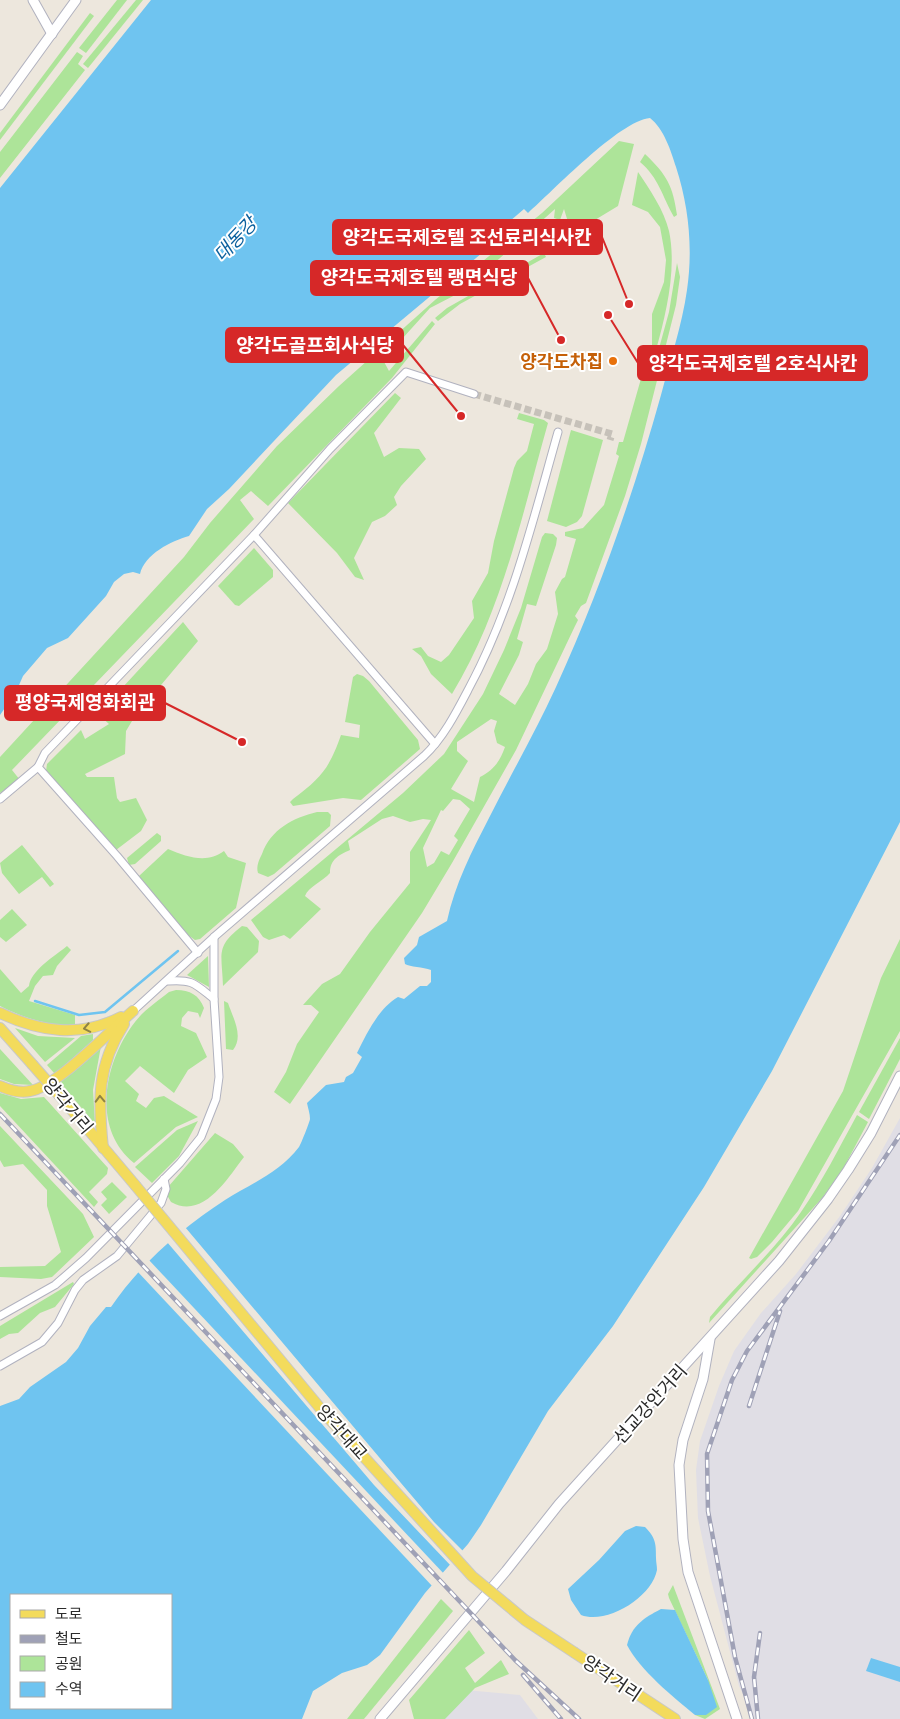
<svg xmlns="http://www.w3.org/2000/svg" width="900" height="1719" font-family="'Public Sans','Noto Sans KR',sans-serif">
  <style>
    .industrial { fill: #e0dee5 }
    .green { fill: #ade499; fill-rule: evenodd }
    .water { fill: #6fc4f0; fill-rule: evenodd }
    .pier { fill: #ede7dd }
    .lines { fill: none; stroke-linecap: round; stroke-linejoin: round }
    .stream { stroke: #6fc4f0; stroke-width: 2.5 }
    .minor-tunnel { stroke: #c6c1b9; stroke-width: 7; stroke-dasharray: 7 3.5; stroke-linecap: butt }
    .minor-casing { stroke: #b1b2bf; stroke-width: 9 }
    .tertiary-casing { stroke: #b1b2bf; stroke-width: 11 }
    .secondary-casing { stroke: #b1b2bf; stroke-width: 11 }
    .primary-casing { stroke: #c8c8c8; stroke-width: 12 }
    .minor { stroke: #fff; stroke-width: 7 }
    .tertiary { stroke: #fff; stroke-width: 9 }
    .secondary { stroke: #fff; stroke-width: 9 }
    .primary { stroke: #f3db5c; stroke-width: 10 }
    .rail-casing { stroke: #9fa1b6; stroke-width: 4.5 }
    .rail { stroke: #fff; stroke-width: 2.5; stroke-dasharray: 8; stroke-linecap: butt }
    .primary-bridge-casing { stroke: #c8c8c8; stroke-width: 12; stroke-linecap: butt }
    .primary-bridge { stroke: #f3db5c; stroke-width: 10 }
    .oneway { stroke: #8f8344 }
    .food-dot { fill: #e8710a; stroke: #fff; stroke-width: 2 }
    .labels { text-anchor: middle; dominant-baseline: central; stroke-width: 4; stroke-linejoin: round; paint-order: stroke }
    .food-label { font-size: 18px; font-weight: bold; fill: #c56008; stroke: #fff; text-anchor: end }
    .street-label { font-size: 18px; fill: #2b2b2b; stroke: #fff }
    .water-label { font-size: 19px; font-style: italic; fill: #0c619e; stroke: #fff }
    .leader { fill: none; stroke: #d62828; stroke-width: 2 }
    .callout-dot { fill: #d62828; stroke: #fff; stroke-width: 2 }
    .callout { fill: #d62828; stroke: #d62828; stroke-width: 2 }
    .callout-label { font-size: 19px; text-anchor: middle; font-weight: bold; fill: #fff }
  </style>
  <rect width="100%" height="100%" fill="#ede7dd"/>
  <g class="industrial">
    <path d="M900,1118V1719H755L739,1686L710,1576L698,1518L696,1470L700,1441L719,1386L734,1351L761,1313L796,1274L840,1216L872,1168Z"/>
    <path d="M465,1690L520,1695L538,1719H434Z"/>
  </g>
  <g class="green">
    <path d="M117,0H127L86,53L79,48Z"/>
    <path d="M136,0H143L88,68L83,64Z"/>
    <path d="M90,13L94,16L0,140V133Z"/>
    <path d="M77,52L83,56L78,64L85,70L0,178V152Z"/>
    <path d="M619,141L634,144L618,206L580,229L568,222L564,209L560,220L554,218L555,209L463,291L430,308L383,360L389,371L432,321L435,324L392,378L268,506L251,491L240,500L254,519L12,770L20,780L0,793V757L184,557L210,523L277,446L339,386L435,300L542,213Z"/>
    <path d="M645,154C667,175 673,186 677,215L674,217C662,196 659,178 640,162Z"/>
    <path d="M638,172C650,190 664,210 669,231C677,269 666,314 656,350L652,349V314L664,282L666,260L660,227L648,212L632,205Z"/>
    <path d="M544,253L546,257L460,304L438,321L435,318L447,308Z"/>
    <path d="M677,263L680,277L676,305L641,444L625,496L586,603L581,606L575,616L578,620L575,626L516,750L452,863L422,913L290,1104L274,1092L286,1072L297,1044L319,1012L311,1005H303L322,984L340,974L370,932L410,883V852L431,820L423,819L410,822L393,816L382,819L348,841L350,850C339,855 330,859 330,873C323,881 308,887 305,896L321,909L290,939L284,935L269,940L263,937L251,920L403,793L444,754L483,694L504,650L521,608L542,537L545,533L553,534L557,538L556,545L536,606L527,604L517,639L523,642L519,655L499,694L515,705L528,684L536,664L547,649L558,614L555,592L562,579L565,577L576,539L565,536V532L583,528L604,505L619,456L616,454L619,442H623L648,354L656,358L658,352L669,312ZM491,719L497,721L494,731L497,743L505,747C500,761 494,770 480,777L474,802L451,789L468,761L457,751V742ZM453,799L460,800L470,809L454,836L458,840L449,855L441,851L434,863L427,867L423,848L441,810L443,811Z"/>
    <path d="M395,393L401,398L374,433L384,457L399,448L419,449L426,459L401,486L394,497L397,505L385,516L372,522L354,558L364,580L355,577L337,553L288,503Z"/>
    <path d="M519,413L544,420L548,423C522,515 502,612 452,694L431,674L421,656L412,649L421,647L428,656L441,662L449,655L474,618L472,601L488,573L494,541L514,468L517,461L527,451L534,424L517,419Z"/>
    <path d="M571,430L603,440L582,516L577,522L566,527L547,521Z"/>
    <path d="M254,548L273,570V577L239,606L235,605L218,586Z"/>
    <path d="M183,622L198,641L135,716L126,731L125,754L85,774L87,777H114L117,798L120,802L136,798L147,820L141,831L116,850L46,771L47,764L81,730L85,739L109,724L98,714Z"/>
    <path d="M357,674L363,676L369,681L418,740L420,749L361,800L343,798L293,806L290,802L293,799C321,778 329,769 341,735L359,738L360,725L345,722L353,677Z"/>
    <path d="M317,812H328L331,815L330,826L274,874L268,877L258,873C256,866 259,860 262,854C271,829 293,818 317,812Z"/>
    <path d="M157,833L161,836V841L135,864L129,865L127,858Z"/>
    <path d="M22,845L54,884L50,887L42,877L19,894L2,873L0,863Z"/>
    <path d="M168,849C187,857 207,864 224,851L228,857L246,863L236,908L200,939L195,940L185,933L140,880L139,876Z"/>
    <path d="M12,909L27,925L6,942L0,937V920Z"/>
    <path d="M242,926L247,927L259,941L258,952L223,986C222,953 215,947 242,926Z"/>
    <path d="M900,939V1031L798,1211L772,1242L757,1257L751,1259L749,1258L843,1091L881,978Z"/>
    <path d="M67,946L71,950L57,966L53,975L43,976L35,986L29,1001L75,1015V1025C48,1026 24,1018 0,1006V969L21,993L29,986C31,970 55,956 67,946Z"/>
    <path d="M208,956L209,987L187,975Z"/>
    <path d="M176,990C190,990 199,995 204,1008L200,1018L198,1013L188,1011L182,1018L181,1026L196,1033L207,1057L188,1070L174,1093L140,1066L125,1081L139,1094L136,1101L146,1108L154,1098L164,1096L198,1117L176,1127L134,1163C90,1128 105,1060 135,1022C144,1010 158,1001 169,992Z"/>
    <path d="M224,1001L228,1003C233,1018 244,1036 233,1050L226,1049Z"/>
    <path d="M15,1028L38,1036L75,1038L45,1062Z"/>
    <path d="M93,1034V1040L55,1074L47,1065L81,1036Z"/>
    <path d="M900,1038V1059L869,1119L859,1112Z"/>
    <path d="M101,1046L93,1090L95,1124L59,1081Z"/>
    <path d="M0,1049L33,1085L14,1084L0,1079Z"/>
    <path d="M0,1093L21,1099L44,1097L108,1168L107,1174L89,1192L98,1202L94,1207L0,1106Z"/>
    <path d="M857,1115L868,1122L842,1171L823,1197L709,1323L710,1317C739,1282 775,1250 801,1212C822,1182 839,1148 857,1115Z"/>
    <path d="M198,1121L179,1156L152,1183L135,1167L177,1130Z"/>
    <path d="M0,1126L83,1214L94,1237L52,1277L41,1279L0,1277V1267L45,1266L61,1252L47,1206V1190L23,1164L4,1167L0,1160Z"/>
    <path d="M215,1133L233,1144L244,1157C227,1179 203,1220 171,1202L167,1195L168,1187Z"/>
    <path d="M112,1182L127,1197L109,1214L101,1205L107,1199L101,1192Z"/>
    <path d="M73,1282L74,1284L55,1307L40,1313L18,1333L9,1334L0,1339V1326Z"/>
    <path d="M673,1585L720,1709L705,1719L695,1715H706L708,1680L669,1598L668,1594Z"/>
    <path d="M441,1599L453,1611L364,1719H347Z"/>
    <path d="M469,1630L485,1653L465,1668L475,1683L501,1660L509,1674L475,1688L445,1719H414L409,1700Z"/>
  </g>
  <g class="water">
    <path d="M151,0H900V822L772,1071L704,1187L613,1326L548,1411L481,1525L468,1544L425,1593L380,1655L367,1665L342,1673L313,1691L302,1719H0V1406L19,1399L30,1387L66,1362L78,1348L90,1326L106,1307H111C140,1264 182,1228 225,1200C251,1184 280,1172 299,1147C301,1144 310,1121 310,1119C310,1114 308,1108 307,1103L326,1085L344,1082L346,1077L353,1073L362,1057L357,1053C367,1033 378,1009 398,997L404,999L420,986H427L431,982V970C423,967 410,967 405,964L404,958L417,945L419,937L447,921C455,884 472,851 489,818C511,774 536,731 556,687C599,593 633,495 661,395C670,361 682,325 687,290C693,249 689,207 676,167C671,151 664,129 650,118C619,121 553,191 528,213L524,209L479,248L482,253L336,375L229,489L207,509L189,536C171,541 145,554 140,574L133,572L124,574L114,582L106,596L68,638L47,648L23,676L16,692L0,715V188ZM11,1595H171V1708H11Z"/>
    <path d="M636,1526L645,1527C656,1538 656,1544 656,1558C656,1562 657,1566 657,1570C652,1597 607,1625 581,1615L571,1600L568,1589L599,1560L625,1531Z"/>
    <path d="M661,1609L675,1610L708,1680L717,1707L706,1715H695C673,1697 640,1670 627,1645C632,1625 644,1618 661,1609Z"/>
    <path d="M871,1658L900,1667V1682L866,1671Z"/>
  </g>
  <g class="pier">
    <path d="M185,1227L384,1463L434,1522L464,1552L452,1567L374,1485L167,1242Z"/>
    <path d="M148,1259L445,1575L434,1588L137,1271Z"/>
  </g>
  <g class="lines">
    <path class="stream" d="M35,1001L79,1015L105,1012L178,951"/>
    <path class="minor-tunnel" d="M474,394L612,434L610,440"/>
    <g class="minor-casing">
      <g id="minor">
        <path d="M254,535L330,449L406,372L474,394"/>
        <path d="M0,799L38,767"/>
        <path d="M198,953L117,856L38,767L45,753L254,535L435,744"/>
        <path d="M214,999V937"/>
        <path d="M133,1011L214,937L424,756C443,738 456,713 468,690C512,609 533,520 558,432"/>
        <path d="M0,1316L55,1285L86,1258L180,1163L201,1137L216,1099L219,1077L214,999C195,984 193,979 168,981"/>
        <path d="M0,1366L42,1342L58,1323L75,1290L83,1280L117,1256L161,1203L166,1189L164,1179"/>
      </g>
    </g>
    <g class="tertiary-casing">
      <path id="tertiary" d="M33,0L52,34"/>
    </g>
    <g class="secondary-casing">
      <g id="secondary">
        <path d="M0,105L76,0"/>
        <path d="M710,1339L703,1379L683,1440L679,1465L683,1539L688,1572L737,1719"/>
        <path d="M380,1719L506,1571L559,1504L779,1261L828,1199L848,1170L871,1133L900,1076"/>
      </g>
    </g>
    <g class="primary-casing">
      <g id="primary">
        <path d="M0,1013C40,1032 80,1038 121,1017"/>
        <path d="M0,1028L32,1064"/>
        <path d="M0,1086C9,1090 20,1093 30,1091C57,1087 111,1030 133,1011"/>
        <path d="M60,1096L135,1185"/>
        <path d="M103,1148C98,1100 97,1066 124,1024"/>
        <path d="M575,1653L675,1719"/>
      </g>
    </g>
    <use href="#minor" class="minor"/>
    <use href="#tertiary" class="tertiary"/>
    <use href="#secondary" class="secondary"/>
    <use href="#primary" class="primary"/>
    <g class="rail-casing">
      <g id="rail">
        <path d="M0,1114L515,1660L579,1719"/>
        <path d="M749,1406L780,1311"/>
        <path d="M523,1675L561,1719"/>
        <path d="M752,1719L735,1657L708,1511L707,1454L732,1380L747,1351L829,1241L900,1135"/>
        <path d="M758,1719L754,1677L760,1633"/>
      </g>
    </g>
    <use href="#rail" class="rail"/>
    <g class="primary-bridge-casing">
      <g id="primary-bridge">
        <path d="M32,1064L60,1096"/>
        <path d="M135,1185L325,1414L472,1576L525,1620L575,1653"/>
      </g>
    </g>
    <use href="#primary-bridge" class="primary-bridge"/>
  </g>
  <defs><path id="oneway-chevron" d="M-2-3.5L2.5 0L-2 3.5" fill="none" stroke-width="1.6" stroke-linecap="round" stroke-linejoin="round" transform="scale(1.25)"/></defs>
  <g class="oneway">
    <use href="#oneway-chevron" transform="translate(87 1028) rotate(169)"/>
    <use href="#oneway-chevron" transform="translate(100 1099) rotate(-92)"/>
  </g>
  <circle class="food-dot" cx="613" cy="361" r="5"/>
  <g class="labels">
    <g class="food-label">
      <text x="603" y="361">양각도차집</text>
    </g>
    <g class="street-label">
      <text transform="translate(68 1106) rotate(50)">양각거리</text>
      <text transform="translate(650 1404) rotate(-48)">선교강안거리</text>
      <text transform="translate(342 1432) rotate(48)">양각대교</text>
      <text transform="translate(612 1678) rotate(34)">양각거리</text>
    </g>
    <g class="water-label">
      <text transform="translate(235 239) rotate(-47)">대동강</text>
    </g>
  </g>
  <path class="leader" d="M629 304L602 237M561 340L528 278M461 416L403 345M608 315L638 363M242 742L165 703"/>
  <g class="callout-dot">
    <circle cx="629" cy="304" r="5"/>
    <circle cx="561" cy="340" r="5"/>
    <circle cx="461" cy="416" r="5"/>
    <circle cx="608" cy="315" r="5"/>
    <circle cx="242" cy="742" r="5"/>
  </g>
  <g class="callout">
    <rect x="333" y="220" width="269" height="34" rx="5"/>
    <rect x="311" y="261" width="217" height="34" rx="5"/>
    <rect x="226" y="328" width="177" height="34" rx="5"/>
    <rect x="638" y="346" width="229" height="34" rx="5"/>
    <rect x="5" y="686" width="160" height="34" rx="5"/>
  </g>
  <g class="callout-label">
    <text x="467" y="244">양각도국제호텔 조선료리식사칸</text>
    <text x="419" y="284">양각도국제호텔 랭면식당</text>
    <text x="315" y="352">양각도골프회사식당</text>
    <text x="753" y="370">양각도국제호텔 2호식사칸</text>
    <text x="85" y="709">평양국제영화회관</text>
  </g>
  <rect x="10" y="1594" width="162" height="115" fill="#ffffff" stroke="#aaaaaa"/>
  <rect x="20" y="1610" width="25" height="8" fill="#f3db5c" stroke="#aaaaaa"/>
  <text x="55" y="1619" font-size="15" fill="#2b2b2b">도로</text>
  <rect x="20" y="1635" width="25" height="8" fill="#9fa1b6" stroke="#aaaaaa"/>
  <text x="55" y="1644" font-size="15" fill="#2b2b2b">철도</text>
  <rect x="20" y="1656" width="25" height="15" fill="#ade499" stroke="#aaaaaa"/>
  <text x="55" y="1669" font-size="15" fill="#2b2b2b">공원</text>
  <rect x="20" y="1682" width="25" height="15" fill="#6fc4f0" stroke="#aaaaaa"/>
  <text x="55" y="1694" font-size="15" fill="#2b2b2b">수역</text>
</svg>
